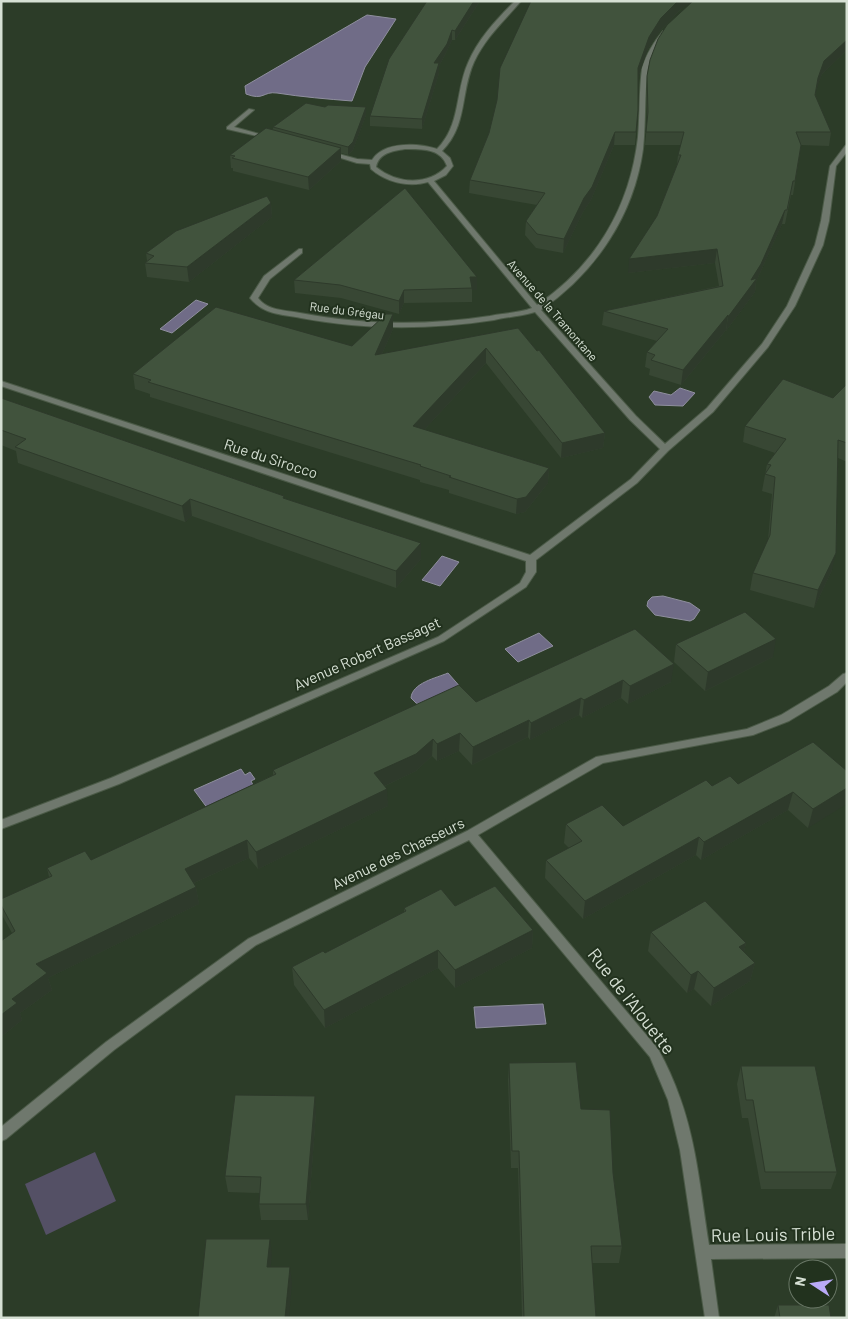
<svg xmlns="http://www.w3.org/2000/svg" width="848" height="1319" font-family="Barlow,sans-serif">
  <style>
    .green { fill: #545065 }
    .water { fill: #706c87; stroke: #8f8f9e }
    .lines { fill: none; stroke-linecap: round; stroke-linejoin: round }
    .minor-casing { stroke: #4b5a47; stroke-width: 2 }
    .minor { fill: #6f786d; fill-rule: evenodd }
    .wall { fill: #384734 }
    .shaded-wall { fill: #2e3a2b }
    .building { fill: #41533d; stroke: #2e3a2b }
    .labels { text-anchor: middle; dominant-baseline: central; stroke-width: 4; stroke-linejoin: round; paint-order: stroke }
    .far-street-label { font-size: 12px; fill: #d6e0d4; stroke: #22321e }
    .street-label { font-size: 15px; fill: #d6e0d4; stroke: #22321e }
    .near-street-label { font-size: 18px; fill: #d6e0d4; stroke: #22321e }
  </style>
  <rect width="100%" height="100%" fill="#2c3c28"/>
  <path class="green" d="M95,1152L116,1201L46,1235L25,1184Z"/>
  <g class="water">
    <path d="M367,15L396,19L365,67L352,101C327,99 302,97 277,93C263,91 264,101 246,94L245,86Z"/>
    <path d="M196,300L208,304L172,333L160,329Z"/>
    <path d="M680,388L695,393L683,406L655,405L649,397L654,391L671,395Z"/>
    <path d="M442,556L459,562L440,586L422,580Z"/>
    <path d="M663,596L690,603L700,610L694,619L690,621L655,615L647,606L648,601L652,597Z"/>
    <path d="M539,633L553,646L518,662L505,649Z"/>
    <path d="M448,673L462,689L424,706L416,703L411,698C412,683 436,678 448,673Z"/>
    <path d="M241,769L245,775L250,772L255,779L251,781L254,787L208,809L194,790Z"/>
    <path d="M543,1004L546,1024L476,1028L474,1007Z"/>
  </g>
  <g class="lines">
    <g class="minor-casing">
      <g id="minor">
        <path d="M515,1H521C504,21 485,38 474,62C460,93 468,125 442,151L450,158L453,166L446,175L434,181L537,305C596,265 630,207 638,137C640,114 639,91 642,68C647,53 653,43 663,31L668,32C659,44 652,54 648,68C644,95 646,122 643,149C634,215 596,272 541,310L636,416L665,444L707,408L762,344L787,306L815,245L821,221L830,166L845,146L847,145V152L836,166L829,221L823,245L795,306L768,347L713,412L668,451L637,483L536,560V572L526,587L444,641L119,784L1,829V820L111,778L438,637L520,583L526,572V561L1,386V381L530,555L631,479L660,449L630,420L535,312C522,316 507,317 494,320C429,330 365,330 301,318C281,314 264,315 250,298L264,276L299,249H302V253L270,279L258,298C268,311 285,310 300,313C363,325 426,326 490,316C504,313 519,313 532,308L428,182C408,188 386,182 371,169L370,164L357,163L325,153L328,151L357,159L372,160C384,141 418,143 437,149C461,125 455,92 468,63C478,39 497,19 515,1ZM405,149C421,149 441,148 447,166C428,186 397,184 376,167C379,153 392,151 405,149Z"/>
        <path d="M249,109L254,110L234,127L270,137V139L227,129V127Z"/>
        <path d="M847,673V682L837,692L789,721L753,735L603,763L478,835L658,1049C667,1065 674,1081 680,1098C697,1145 701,1196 709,1245L847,1244V1258L711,1259L719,1318H705L680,1150L668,1100L650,1057L469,840L256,945L114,1050L6,1139L1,1141V1127L106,1042L248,939L467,831L596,757L747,729L781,715L829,686L843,674Z"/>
      </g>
    </g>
    <use href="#minor" class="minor"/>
  </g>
  <g class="wall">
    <path d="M480,1L455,40H452L446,53L439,66V73L422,129L370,126V116Z"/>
    <path d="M693,1L681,9L660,31L648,49L638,78V110L635,145H614L591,200L583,212L563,253L536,248L525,235L526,221L537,205L469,193L470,180L489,133Z"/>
    <path d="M847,1V50L822,74L816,89L815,95L831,132L829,146L801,145L793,195H791L785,224H782L756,282L755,292L726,331V330L681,385L649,375L650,369L645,367L647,352L657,341L602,325L604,311L719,286L715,263L628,273L657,216L677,165L678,155L681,145H645L647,124L646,89L647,76Z"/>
    <path d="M325,107L366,115L353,150L348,155L341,153V161L309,190L233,171V168H231L230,155L273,130V127Z"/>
    <path d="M405,188L477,290H472V302L404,303L399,314L341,298L295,293L294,280Z"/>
    <path d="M271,203L272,217L189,282L147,277L145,263L147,261L146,253Z"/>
    <path d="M393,314V329L382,354L518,328L605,433L603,448L561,458L486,363L424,430L549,468L548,483L525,512L516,514L449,493V490L420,482V480L150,397V394L135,389L133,374L352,346Z"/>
    <path d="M847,384V462L838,458L832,570L814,608L750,590L753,573L768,540L772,494L762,491L767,464L775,453L743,442L745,426L833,398Z"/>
    <path d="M1,398L284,496V498L421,559L396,588L192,516L185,522L18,463L16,451L1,445Z"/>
    <path d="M635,629L671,682L628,704L621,698L582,718L579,715L530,740L528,737L472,765L459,751L437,761L432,756L416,771L385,786L388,806L258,869L249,858L194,883L196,887L199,904L48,978L52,990L20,1013L22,1020L1,1037V941L12,933L3,917L1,910V905L49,877L47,868L91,860L273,775V770L476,702Z"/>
    <path d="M676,644L773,657L705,691L674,662Z"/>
    <path d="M847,771L808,828L788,810L701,860L696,855L583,919L545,878L546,860L569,848L564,843L566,824L623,826L712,786L738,784Z"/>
    <path d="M455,906L533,930L532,948L455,988L438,968L325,1028L294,985L292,967L325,953L404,912V908Z"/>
    <path d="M651,932L746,943L744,952L755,963L750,981L711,1006L694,989L687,993L648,951Z"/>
    <path d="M509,1063L581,1109L613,1173L622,1246L619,1263H592L596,1318H522L518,1168H511L508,1080Z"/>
    <path d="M741,1066L837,1172L831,1189H761L748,1118H742L737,1084Z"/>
    <path d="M316,1113L308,1220H261L259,1204L260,1193L228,1192L225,1176Z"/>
    <path d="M778,1305L831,1318H774Z"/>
  </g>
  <g class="shaded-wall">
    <path d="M474,1H480L455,40V31Z"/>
    <path d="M678,1H693L681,9L660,31L648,49L637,81L638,68L649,37L661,18Z"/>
    <path d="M452,30V40L446,53L439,66V73L422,129V119L434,63Z"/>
    <path d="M847,40V50L822,74L816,91L818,78L824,61Z"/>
    <path d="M366,107V115L353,150L348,155V147Z"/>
    <path d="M615,132L614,145L591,200L583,212L563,253L564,239Z"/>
    <path d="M341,148V161L309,190L308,177Z"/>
    <path d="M271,203L272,217L189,282L187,267Z"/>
    <path d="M785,210L782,224L756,282L755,292L726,331L728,317Z"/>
    <path d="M717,249L715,263L628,273L629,259Z"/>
    <path d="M470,277H477V290H472Z"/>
    <path d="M404,290V303L399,314V301Z"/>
    <path d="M393,314V329L375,370V355Z"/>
    <path d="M728,315L726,330L681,385L683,370Z"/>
    <path d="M486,348V363L413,442V426Z"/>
    <path d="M605,433L603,448L561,458L562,443Z"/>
    <path d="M549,468L548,483L525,512L516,514L517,499Z"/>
    <path d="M190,499L192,516L185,522L182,506Z"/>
    <path d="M421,543V559L396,588V571Z"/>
    <path d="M836,553L832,570L814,608L818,590Z"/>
    <path d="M776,639L773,657L705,691L708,672Z"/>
    <path d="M674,664L671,682L628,704L630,686Z"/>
    <path d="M623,680L621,698L582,718L584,700Z"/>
    <path d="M581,698L579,715L530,740L531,723Z"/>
    <path d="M529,720L528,737L472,765L473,747Z"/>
    <path d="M460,733L459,751L437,761V744Z"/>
    <path d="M433,739L432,756L416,771L374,791V773Z"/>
    <path d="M847,788V804L808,828L813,809Z"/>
    <path d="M387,789L388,806L258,869L256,852Z"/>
    <path d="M793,792L788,810L701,860L704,842Z"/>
    <path d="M699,837L696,855L583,919L585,901Z"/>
    <path d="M247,840L249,858L187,886L185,869Z"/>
    <path d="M196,887L199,904L48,978L52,990L20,1013L22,1020L1,1037V1015L12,999L36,964Z"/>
    <path d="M533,930L532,948L455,988V970Z"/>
    <path d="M746,943L742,961L739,947Z"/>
    <path d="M438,950V968L325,1028L324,1010Z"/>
    <path d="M755,963L750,981L711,1006L714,988Z"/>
    <path d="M698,971L694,989L687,993L691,975Z"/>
    <path d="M315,1096L316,1113L308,1220L306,1204Z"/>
    <path d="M270,1239L272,1255L269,1283L267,1267Z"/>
    <path d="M290,1267L292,1283L289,1318H285Z"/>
  </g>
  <g class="building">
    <path d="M427,1H474L455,31L452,30L447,44L434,63H439L422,119L370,116L389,59Z"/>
    <path d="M531,1H678L661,18L649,37L638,68V110L636,132H615L592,187L584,198L564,239L537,234L526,221L545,193L470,180L489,133L497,100L500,68Z"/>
    <path d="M693,1H847V40L824,61L818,78L815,95L831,132H796L801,145L795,181H793L787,210H785L761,264L751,280L757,278L728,317V315L683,370L651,360L655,355L647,352L668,329L604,311L723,286L717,249L629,259L657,216L681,155H678L684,132H646L648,112L647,76L650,60L658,39L667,25Z"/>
    <path d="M306,103L325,107L328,105L366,107L353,142L348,147L273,127Z"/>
    <path d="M266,128L341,148L308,177L232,158L235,156L230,155Z"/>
    <path d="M405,188L477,277H470L472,288L404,290L399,301L340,285L294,280Z"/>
    <path d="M267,196L271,203L187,267L145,263L154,256L146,253L176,231Z"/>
    <path d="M216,307L352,346L386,314H393L375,355L518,328L537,351L539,350L605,433L562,443L486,348L413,426L549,468L526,497L517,499L449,477L451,476L420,466L421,465L148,382L151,380L133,374Z"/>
    <path d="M783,379L833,398L847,384V443L838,440L836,553L818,590L753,573L770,535L775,477L765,474L771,465L767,464L786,439L745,426Z"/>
    <path d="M1,398L284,496L283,498L421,543L396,571L190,499L182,506L15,447L26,439L1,430Z"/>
    <path d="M745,612L776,639L708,672L676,644Z"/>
    <path d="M635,629L674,664L630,686L623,680L584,700L581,698L531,723L529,720L473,747L460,733L437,744L433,739L416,754L374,773L387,789L256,852L247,840L185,869L196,887L36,964L47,973L12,999L17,1003L1,1015V941L15,931L1,905V899L52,876L47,868L85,851L91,860L276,774L273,770L459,685L476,702Z"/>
    <path d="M813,742L847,771V788L813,809L793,792L704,842L699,837L585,901L546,860L582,841L566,824L602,805L623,826L706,780L712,786L730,776L738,784Z"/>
    <path d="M495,886L533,930L455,970L438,950L324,1010L292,967L323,951L325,953L406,911L404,908L441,889L455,906Z"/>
    <path d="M705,901L746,943L739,947L755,963L714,988L698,971L691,975L651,932Z"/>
    <path d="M576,1062L581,1109L610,1110L613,1173L622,1246H591L596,1318H524L519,1151H512L509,1063Z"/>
    <path d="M741,1066H815L837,1172H765L753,1100H746Z"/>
    <path d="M235,1095L315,1096L306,1204H259L261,1177L225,1176Z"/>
    <path d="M206,1239H270L267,1267H290L285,1318H198Z"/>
    <path d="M778,1305H829L831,1318H780Z"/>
  </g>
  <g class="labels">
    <g class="far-street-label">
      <text transform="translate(347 310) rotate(7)">Rue du Grégau</text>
      <text transform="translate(553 310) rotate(49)">Avenue de la Tramontane</text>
    </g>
    <g class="street-label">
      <text transform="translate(271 458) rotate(18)">Rue du Sirocco</text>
      <text transform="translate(367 653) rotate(-24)">Avenue Robert Bassaget</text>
      <text transform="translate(398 853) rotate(-26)">Avenue des Chasseurs</text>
    </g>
    <g class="near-street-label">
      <text transform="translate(632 1001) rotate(52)">Rue de l'Alouette</text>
      <text transform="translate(773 1234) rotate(-1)">Rue Louis Trible</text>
    </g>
  </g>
  <rect width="848" height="1319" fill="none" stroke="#d6e0d4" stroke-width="5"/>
  <g transform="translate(813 1284) rotate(282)"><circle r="24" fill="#22321e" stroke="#6a7867"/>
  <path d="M0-4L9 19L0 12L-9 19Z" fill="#b9aaf7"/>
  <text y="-8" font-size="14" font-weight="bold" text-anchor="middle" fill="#d6e0d4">N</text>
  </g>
</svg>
